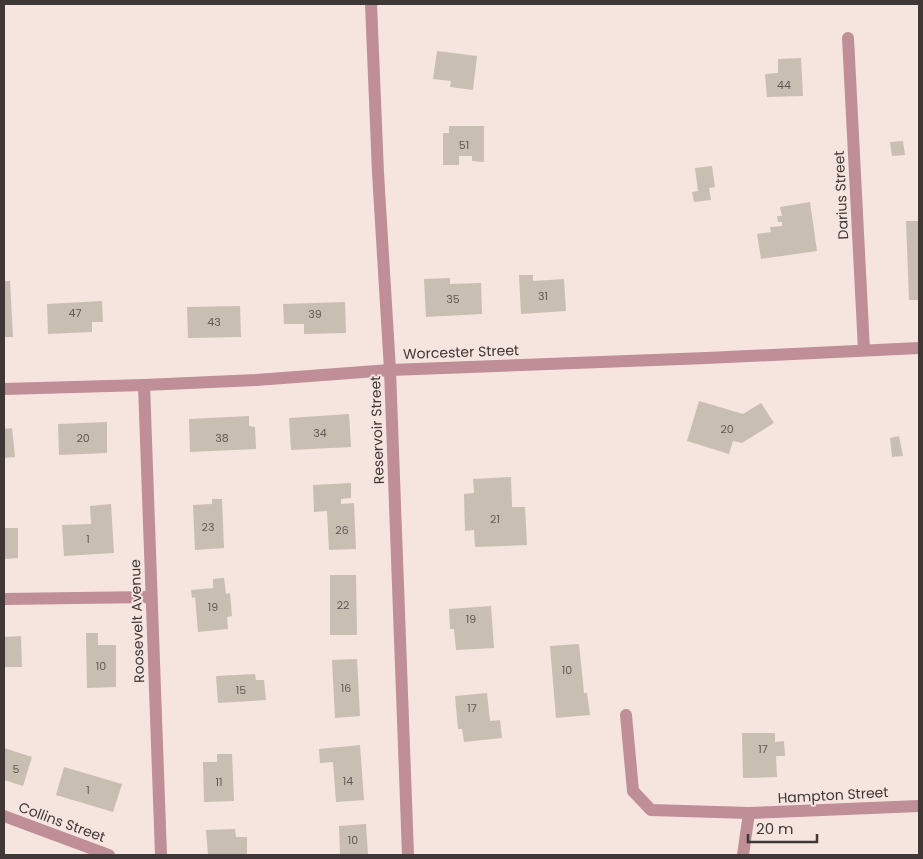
<svg xmlns="http://www.w3.org/2000/svg" width="923" height="859" font-family="Poppins,sans-serif">
  <style>
    .building { fill: #c9beb2 }
    .lines { fill: none; stroke-linecap: round; stroke-linejoin: round }
    .street { stroke: #bf8e97; stroke-width: 12 }
    .labels { text-anchor: middle; dominant-baseline: central; stroke-width: 4; stroke-linejoin: round; paint-order: stroke }
    .number-label { font-size: 11px; fill: #625a55 }
    .street-label { font-size: 14px; fill: #3f3836; stroke: #f6e4df }
  </style>
  <rect width="100%" height="100%" fill="#f6e4df"/>
  <g class="building">
    <path d="M437,51L477,56L473,90L450,87L451,81L433,79Z"/>
    <path d="M801,58L803,96L767,97L765,74L778,73V59Z"/>
    <path d="M449,126H484V162L472,161V156H459V165H443V133H449Z"/>
    <path d="M903,141L905,155L892,156L890,142Z"/>
    <path d="M712,166L715,187L709,188L711,200L694,202L692,192L698,191L695,168Z"/>
    <path d="M810,202L817,251L761,259L757,234L771,232L770,227L782,226V222H778L777,216H782L780,207Z"/>
    <path d="M906,221H919V300H909Z"/>
    <path d="M519,275H533V281L564,279L566,311L521,314Z"/>
    <path d="M450,278V284L481,283L482,314L426,317L424,279Z"/>
    <path d="M4,281H10L13,337H4Z"/>
    <path d="M102,301L103,322H92V332L48,334L47,304Z"/>
    <path d="M345,302L346,333L304,334V324H284L283,304Z"/>
    <path d="M240,306L241,337L188,338L187,307Z"/>
    <path d="M699,401L743,414L761,403L774,423L742,443L733,441L729,454L687,441Z"/>
    <path d="M349,414L351,447L291,450L289,418Z"/>
    <path d="M249,416V426L255,427L256,449L190,452L189,419Z"/>
    <path d="M107,422V453L59,455L58,424Z"/>
    <path d="M12,428L15,457L4,458V429Z"/>
    <path d="M899,436L903,456L892,457L890,438Z"/>
    <path d="M511,477L512,507H525L527,545L475,547L474,530L465,531L464,494L474,493L473,479Z"/>
    <path d="M351,483V498L341,499V504L354,503L356,549L329,550L327,511L314,512L313,485Z"/>
    <path d="M212,499H222L224,548L195,550L193,505L212,504Z"/>
    <path d="M111,504L114,553L64,556L62,525L91,524L90,506Z"/>
    <path d="M4,528H18V558L4,559Z"/>
    <path d="M330,575H356L357,635H330Z"/>
    <path d="M224,578L226,594L230,593L232,616L227,617L228,629L198,632L195,597L192,598L191,590L213,588V579Z"/>
    <path d="M491,606L494,648L456,650L454,629H450L449,609Z"/>
    <path d="M86,633H98V645H116V687L87,688Z"/>
    <path d="M21,636L22,667H4V637Z"/>
    <path d="M579,644L584,693H587L590,715L556,718L550,646Z"/>
    <path d="M357,659L360,716L335,718L332,660Z"/>
    <path d="M255,674L256,680H264L266,700L218,703L216,676Z"/>
    <path d="M487,693L490,721L500,720L502,738L464,742L462,729H458L455,696Z"/>
    <path d="M742,733H775V742L784,741L785,756H776L777,777L743,778Z"/>
    <path d="M360,745L364,800L336,802L333,762L320,763L319,749Z"/>
    <path d="M4,748L32,757L23,786L4,780Z"/>
    <path d="M217,754H232L234,801L204,802L203,762H217Z"/>
    <path d="M64,767L122,784L113,812L56,795Z"/>
    <path d="M366,824L368,855H340L339,826Z"/>
    <path d="M235,829L236,837H247V855H208L206,830Z"/>
  </g>
  <g class="lines">
    <g class="street">
      <path d="M371,4L378,173L390,370L408,855"/>
      <path d="M848,38L864,350"/>
      <path d="M144,385L161,855"/>
      <path d="M4,389L144,385L256,380L390,370L707,358L919,348"/>
      <path d="M4,599L151,597"/>
      <path d="M626,715L633,791L651,810L749,813L919,806"/>
      <path d="M4,816L109,855"/>
      <path d="M743,855L749,813"/>
    </g>
  </g>
  <g class="labels">
    <g class="number-label">
      <text x="784" y="85">44</text>
      <text x="464" y="145">51</text>
      <text x="543" y="296">31</text>
      <text x="453" y="299">35</text>
      <text x="75" y="313">47</text>
      <text x="315" y="314">39</text>
      <text x="214" y="322">43</text>
      <text x="727" y="429">20</text>
      <text x="320" y="433">34</text>
      <text x="83" y="438">20</text>
      <text x="222" y="438">38</text>
      <text x="495" y="519">21</text>
      <text x="208" y="527">23</text>
      <text x="342" y="530">26</text>
      <text x="88" y="539">1</text>
      <text x="343" y="605">22</text>
      <text x="213" y="607">19</text>
      <text x="471" y="619">19</text>
      <text x="101" y="666">10</text>
      <text x="567" y="670">10</text>
      <text x="346" y="688">16</text>
      <text x="241" y="690">15</text>
      <text x="472" y="708">17</text>
      <text x="763" y="749">17</text>
      <text x="16" y="769">5</text>
      <text x="348" y="781">14</text>
      <text x="219" y="782">11</text>
      <text x="88" y="790">1</text>
      <text x="353" y="840">10</text>
    </g>
    <g class="street-label">
      <text transform="translate(841 195) rotate(-93)">Darius Street</text>
      <text transform="translate(461 352) rotate(-2)">Worcester Street</text>
      <text transform="translate(377 430) rotate(-92)">Reservoir Street</text>
      <text transform="translate(137 621) rotate(-92)">Roosevelt Avenue</text>
      <text transform="translate(833 795) rotate(-3)">Hampton Street</text>
      <text transform="translate(62 822) rotate(20)">Collins Street</text>
    </g>
  </g>
  <rect width="923" height="859" fill="none" stroke="#3f3836" stroke-width="10"/>
  <path d="M748 834v8h69v-8" fill="none" stroke="#3f3836" stroke-width="2.5"/>
  <text x="756" y="834" font-size="15" fill="#3f3836" stroke="#f6e4df" stroke-width="4" paint-order="stroke">20 m</text>
</svg>
